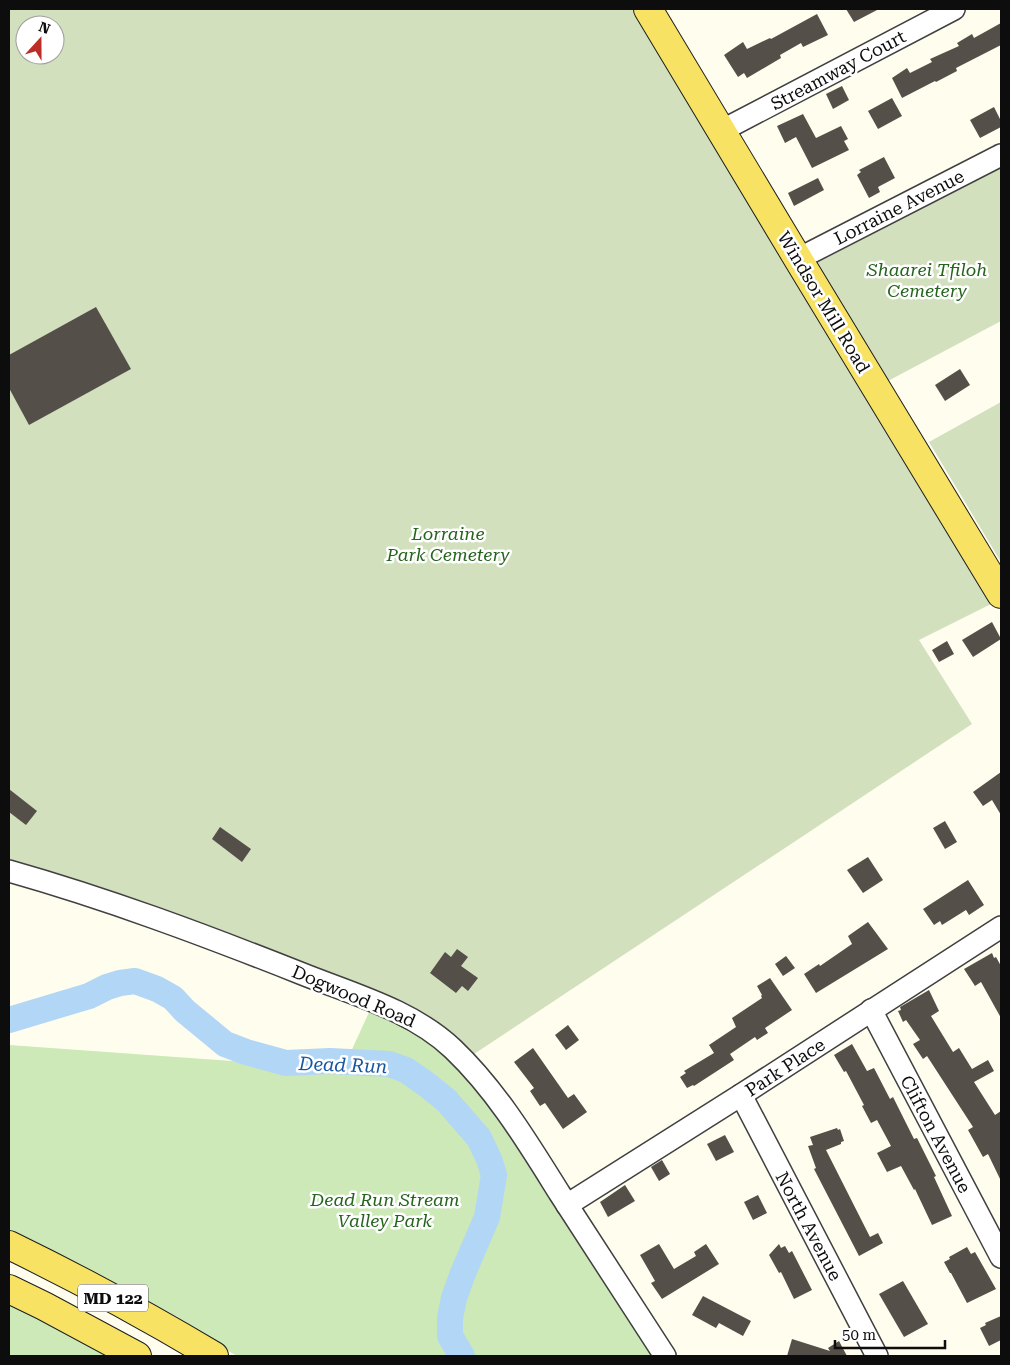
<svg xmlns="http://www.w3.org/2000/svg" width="1010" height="1365" font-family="'Roboto Serif',serif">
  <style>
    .green { fill: #cce9b7 }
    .cemetery { fill: #d2e0be; fill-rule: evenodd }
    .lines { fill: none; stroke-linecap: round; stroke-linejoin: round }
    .river { stroke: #b2d6f6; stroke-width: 26 }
    .building { fill: #554f49 }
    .minor-casing { stroke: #404040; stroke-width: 24 }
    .major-casing { stroke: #1e1e1e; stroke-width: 30 }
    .minor { stroke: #fff; stroke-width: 21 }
    .major { stroke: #f8e264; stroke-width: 28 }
    .labels { text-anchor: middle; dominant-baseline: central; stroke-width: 5; stroke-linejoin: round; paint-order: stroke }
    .shield { fill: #fff; stroke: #565656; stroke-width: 1 }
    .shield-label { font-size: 16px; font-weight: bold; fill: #0d0d0d }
    .street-label { font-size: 18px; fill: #0d0d0d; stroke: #fff }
    .park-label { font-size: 18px; font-style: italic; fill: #25641d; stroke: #fff }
    .water-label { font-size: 19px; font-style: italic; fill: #17569e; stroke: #fff }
  </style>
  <rect width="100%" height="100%" fill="#fffded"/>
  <g class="green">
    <path d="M371,1008L433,1040L486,1097L655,1356H237L186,1326L9,1232V1045L343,1069Z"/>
    <path d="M9,1300L118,1356H9Z"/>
  </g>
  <g class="cemetery">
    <path d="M9,9H639L997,601L919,640L972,724L471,1056L443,1031L9,863ZM25,25H55V55H25Z"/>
    <path d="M1001,161V321L886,382L817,265V256Z"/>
    <path d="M1001,402V562L929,442Z"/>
  </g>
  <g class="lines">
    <path class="river" d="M9,1020L89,996L107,987L120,983L135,981L157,989L173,998L185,1011L225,1044L246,1052L286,1063L330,1061L389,1064L406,1070L426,1084L446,1100L479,1138L489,1159L494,1175L487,1217L463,1273L454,1298L450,1318V1336L462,1356"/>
  </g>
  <g class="building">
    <path d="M846,9H879L854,22Z"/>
    <path d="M817,14L828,35L803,47L801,43L780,55L781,58L747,78L744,73L738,77L724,55L743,42L747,49L770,38L771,39Z"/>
    <path d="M1001,23V45L956,68L957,71L936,82L935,81L902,98L892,78L907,68L910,73L932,62L930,59L959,46L957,43L972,34L974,38Z"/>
    <path d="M842,86L849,100L833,109L826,94Z"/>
    <path d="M892,98L902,116L878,129L868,111Z"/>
    <path d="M994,107L1001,121V127L980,138L970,120Z"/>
    <path d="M803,114L816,138L841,126L848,139L844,141L849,150L812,168L796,137L785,143L777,126Z"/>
    <path d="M884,157L895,178L878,187L880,192L869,198L857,175L861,172L859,170Z"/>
    <path d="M818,178L824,190L794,206L788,193Z"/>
    <path d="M96,307L131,369L29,425L9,388V355Z"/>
    <path d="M960,369L970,385L945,401L935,385Z"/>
    <path d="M992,622L1001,639L973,657L962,640Z"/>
    <path d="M947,641L954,654L939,662L932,650Z"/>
    <path d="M1001,772V815L992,800L983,806L973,792Z"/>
    <path d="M9,789L37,811L26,825L9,812Z"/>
    <path d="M945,821L957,842L945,849L933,828Z"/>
    <path d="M220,827L251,849L242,862L212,839Z"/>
    <path d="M868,857L883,880L863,893L847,870Z"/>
    <path d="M968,880L984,905L969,915L966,910L942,925L940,921L934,925L923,909Z"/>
    <path d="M868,922L888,949L816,993L804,974L819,964L820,966L852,944L848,936Z"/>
    <path d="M457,949L468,957L461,966L478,978L468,991L462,986L456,993L430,973L445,952L451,957Z"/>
    <path d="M992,953L994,958L996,957L1001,966V1018L981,982L975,986L964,969Z"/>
    <path d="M786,956L795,968L783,976L775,964Z"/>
    <path d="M770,978L792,1010L765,1028L768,1033L757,1040L755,1037L730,1054L734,1060L694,1086L693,1085L687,1088L680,1077L686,1073L684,1071L714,1053L709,1045L736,1027L732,1018L762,998L761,996L762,995L757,986Z"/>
    <path d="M929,990L939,1011L931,1016L953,1052L959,1048L972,1069L988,1060L994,1071L974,1082L995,1115L1001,1111V1181L988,1154L983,1157L968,1130L973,1127L927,1056L923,1059L913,1044L920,1040L906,1020L903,1022L898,1011L901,1010L900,1007Z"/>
    <path d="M568,1025L579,1040L566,1050L555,1035Z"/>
    <path d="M852,1044L867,1071L874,1068L890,1099L893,1097L914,1139L917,1138L936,1176L934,1177L952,1216L932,1225L915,1189L914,1190L901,1166L887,1172L877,1153L891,1146L877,1120L871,1123L862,1106L864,1105L846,1071L844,1072L834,1055Z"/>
    <path d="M533,1048L568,1098L574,1094L587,1112L563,1129L545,1103L540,1106L530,1091L534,1088L514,1062Z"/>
    <path d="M837,1128L838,1130L840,1129L844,1141L841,1142V1144L826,1150L870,1237L878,1233L883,1243L859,1256L814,1169L816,1168L808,1146L813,1145L810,1137Z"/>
    <path d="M725,1135L734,1152L716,1161L707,1144Z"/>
    <path d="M662,1160L670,1174L659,1181L651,1167Z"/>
    <path d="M625,1185L635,1201L608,1217L600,1202Z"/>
    <path d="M758,1195L767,1213L753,1220L744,1202Z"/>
    <path d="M659,1244L674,1269L696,1256L694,1252L706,1244L719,1264L662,1299L651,1283L655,1281L640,1255Z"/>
    <path d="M779,1244L781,1248L785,1246L789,1253L792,1251L812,1290L794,1299L781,1272L779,1273L769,1255Z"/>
    <path d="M967,1247L971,1254L975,1252L996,1289L967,1303L951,1273H950L944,1262L950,1259L949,1257Z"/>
    <path d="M903,1281L928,1324L904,1337L879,1294Z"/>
    <path d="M703,1296L751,1321L743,1336L719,1323L716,1328L692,1315Z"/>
    <path d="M1001,1316V1340L989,1346L980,1328L986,1325L985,1323Z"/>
    <path d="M792,1339L830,1351L828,1348L839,1341L847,1356H787Z"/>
  </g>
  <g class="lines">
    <g class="minor-casing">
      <g id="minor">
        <path d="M721,131L954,9"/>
        <path d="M798,259L1001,155"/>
        <path d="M9,871C108,899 204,935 300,973C352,994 412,1010 453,1049C497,1091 528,1143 560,1194C595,1248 630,1302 665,1356"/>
        <path d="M871,1010L1001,1257"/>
        <path d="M741,1095L877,1356"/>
        <path d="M567,1205L741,1095L1001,927"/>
      </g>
    </g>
    <g class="major-casing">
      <g id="major">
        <path d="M648,9L798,259L1001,594"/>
        <path d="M9,1245C79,1279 147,1316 214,1356"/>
        <path d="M9,1289L44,1306L137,1356"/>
      </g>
    </g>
    <use href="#minor" class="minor"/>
    <use href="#major" class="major"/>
  </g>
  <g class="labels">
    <rect class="shield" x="78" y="1284.5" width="70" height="27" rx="4"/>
    <g class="shield-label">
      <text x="113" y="1298">MD 122</text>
    </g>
    <g class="street-label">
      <text transform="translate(838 70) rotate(-28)">Streamway Court</text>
      <text transform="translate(899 207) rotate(-27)">Lorraine Avenue</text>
      <text transform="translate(824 302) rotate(59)">Windsor Mill Road</text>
      <text transform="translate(354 996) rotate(23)">Dogwood Road</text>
      <text transform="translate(785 1067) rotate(-33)">Park Place</text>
      <text transform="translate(936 1134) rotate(62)">Clifton Avenue</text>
      <text transform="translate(809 1226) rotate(62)">North Avenue</text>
    </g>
    <g class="park-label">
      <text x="927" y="269">Shaarei Tfiloh<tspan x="927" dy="21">Cemetery</tspan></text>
      <text x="448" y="533">Lorraine<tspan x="448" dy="21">Park Cemetery</tspan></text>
      <text x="385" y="1199">Dead Run Stream<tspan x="385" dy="21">Valley Park</tspan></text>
    </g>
    <g class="water-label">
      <text transform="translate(343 1065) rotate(2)">Dead Run</text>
    </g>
  </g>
  <rect width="1010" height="1365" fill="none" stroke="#0d0d0d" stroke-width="20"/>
  <g transform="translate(40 40) rotate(21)"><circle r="24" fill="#ffffff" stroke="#9e9e9e"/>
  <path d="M0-4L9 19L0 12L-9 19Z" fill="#bc2d25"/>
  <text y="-8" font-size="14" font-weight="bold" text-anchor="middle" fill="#0d0d0d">N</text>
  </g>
  <path d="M835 1340v8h110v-8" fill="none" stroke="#0d0d0d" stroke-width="2.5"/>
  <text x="842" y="1340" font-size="15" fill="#0d0d0d" stroke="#ffffff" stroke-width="4" paint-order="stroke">50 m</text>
</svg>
